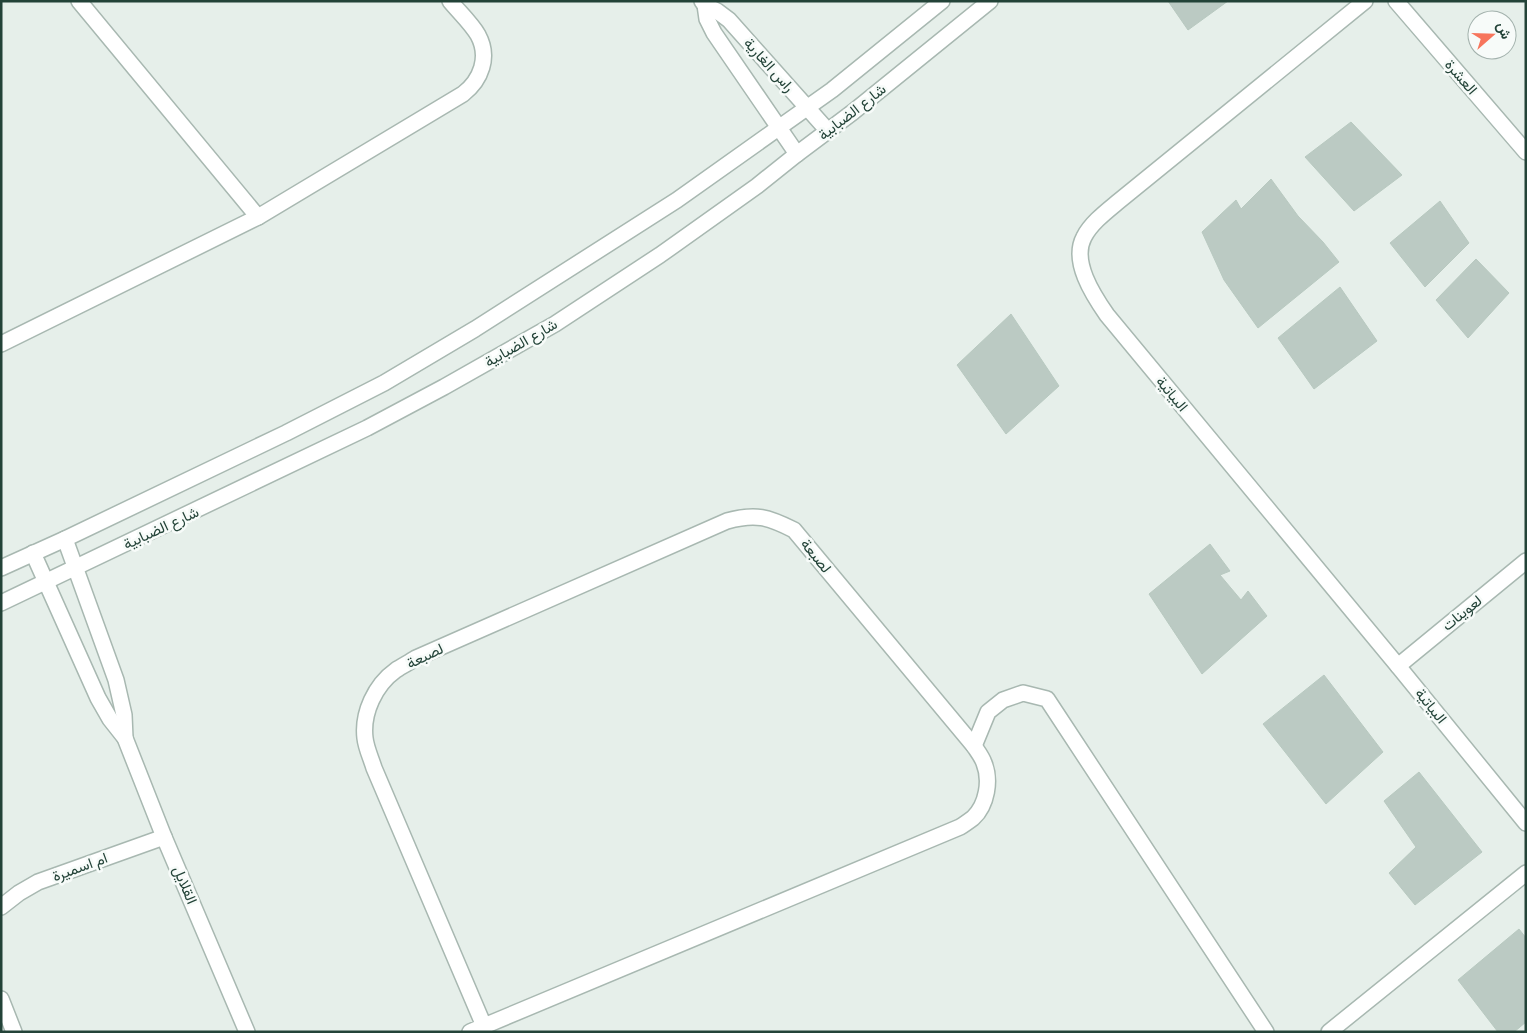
<svg xmlns="http://www.w3.org/2000/svg" width="1527" height="1033" font-family="'Roboto Condensed',Vazirmatn,sans-serif">
  <style>
    .building { fill: #bbcac3; stroke: #b8c9c0 }
    .lines { fill: none; stroke-linecap: round; stroke-linejoin: round }
    .minor-casing { stroke: #a8b8b1; stroke-width: 18 }
    .minor { stroke: #fff; stroke-width: 15 }
    .labels { text-anchor: middle; dominant-baseline: central; stroke-width: 5; stroke-linejoin: round; paint-order: stroke }
    .street-label { font-size: 15px; fill: #234338; stroke: #f7fbf9 }
  </style>
  <rect width="100%" height="100%" fill="#e6efea"/>
  <g class="building">
    <path d="M1168,1H1228L1188,30Z"/>
    <path d="M1351,122L1402,175L1354,211L1305,157Z"/>
    <path d="M1271,179L1298,216L1323,242L1339,262L1258,328L1224,280L1202,232L1236,200L1241,209Z"/>
    <path d="M1440,201L1469,243L1425,287L1390,243Z"/>
    <path d="M1476,259L1509,293L1468,338L1436,300Z"/>
    <path d="M1340,287L1377,341L1314,389L1278,338Z"/>
    <path d="M1011,314L1059,386L1006,434L957,365Z"/>
    <path d="M1210,544L1230,571L1220,575L1241,600L1248,591L1267,616L1202,674L1149,594Z"/>
    <path d="M1324,675L1383,752L1326,804L1263,724Z"/>
    <path d="M1419,772L1482,852L1415,905L1389,873L1416,847L1384,801Z"/>
    <path d="M1519,929L1526,938V1022L1514,1032H1498L1458,980Z"/>
  </g>
  <g class="lines">
    <g class="minor-casing">
      <g id="minor">
        <path d="M79,1L258,217"/>
        <path d="M702,1L705,5L717,11L729,20L828,131"/>
        <path d="M1365,1L1119,201C1107,211 1091,223 1084,237C1071,261 1093,295 1107,315L1398,666L1526,823"/>
        <path d="M1396,1L1526,152"/>
        <path d="M705,5L707,19L714,33L797,154"/>
        <path d="M1,344L258,217L463,94C481,80 490,57 478,35C471,23 459,12 450,1"/>
        <path d="M65,539L116,680L124,715L125,738"/>
        <path d="M33,553L98,698L110,719L125,738L164,837L247,1032"/>
        <path d="M1,568L65,539L286,433L384,383L475,329L677,200L832,90L942,1"/>
        <path d="M1,603L367,428L444,387L555,324L660,255L757,186L797,154L853,112L990,1"/>
        <path d="M1398,666L1526,561"/>
        <path d="M974,746L988,712L1003,700L1023,693L1047,699L1266,1032"/>
        <path d="M1,907L19,893L38,882L164,837"/>
        <path d="M1,999L14,1032"/>
        <path d="M470,1032L484,1026L960,827C965,824 969,821 973,818C987,805 991,780 984,763C982,757 978,752 974,746L794,530C768,517 756,513 727,521L416,658C410,662 402,666 396,670C375,685 362,713 365,738C366,748 371,758 374,768L484,1026"/>
        <path d="M1329,1032L1526,873"/>
      </g>
    </g>
    <use href="#minor" class="minor"/>
  </g>
  <g class="labels">
    <g class="street-label">
      <text transform="translate(769 65) rotate(48)">راس الغارية</text>
      <text transform="translate(1461 77) rotate(49)">العشرة</text>
      <text transform="translate(852 112) rotate(-38)">شارع الضبابية</text>
      <text transform="translate(521 343) rotate(-30)">شارع الضبابية</text>
      <text transform="translate(1172 394) rotate(50)">البياتية</text>
      <text transform="translate(161 528) rotate(-25)">شارع الضبابية</text>
      <text transform="translate(816 556) rotate(51)">لصبعة</text>
      <text transform="translate(1462 613) rotate(-39)">لعوينات</text>
      <text transform="translate(425 656) rotate(-26)">لصبعة</text>
      <text transform="translate(1431 706) rotate(51)">البياتية</text>
      <text transform="translate(80 867) rotate(-20)">ام اسميرة</text>
      <text transform="translate(185 885) rotate(67)">القلايل</text>
    </g>
  </g>
  <rect width="1527" height="1033" fill="none" stroke="#234338" stroke-width="5"/>
  <g transform="translate(1492 35) rotate(70)"><circle r="24" fill="#f7fbf9" stroke="#a2b1ac"/>
  <path d="M0-4L9 19L0 12L-9 19Z" fill="#f7755c"/>
  <text y="-8" font-size="14" font-weight="bold" text-anchor="middle" fill="#234338">ش</text>
  </g>
</svg>
